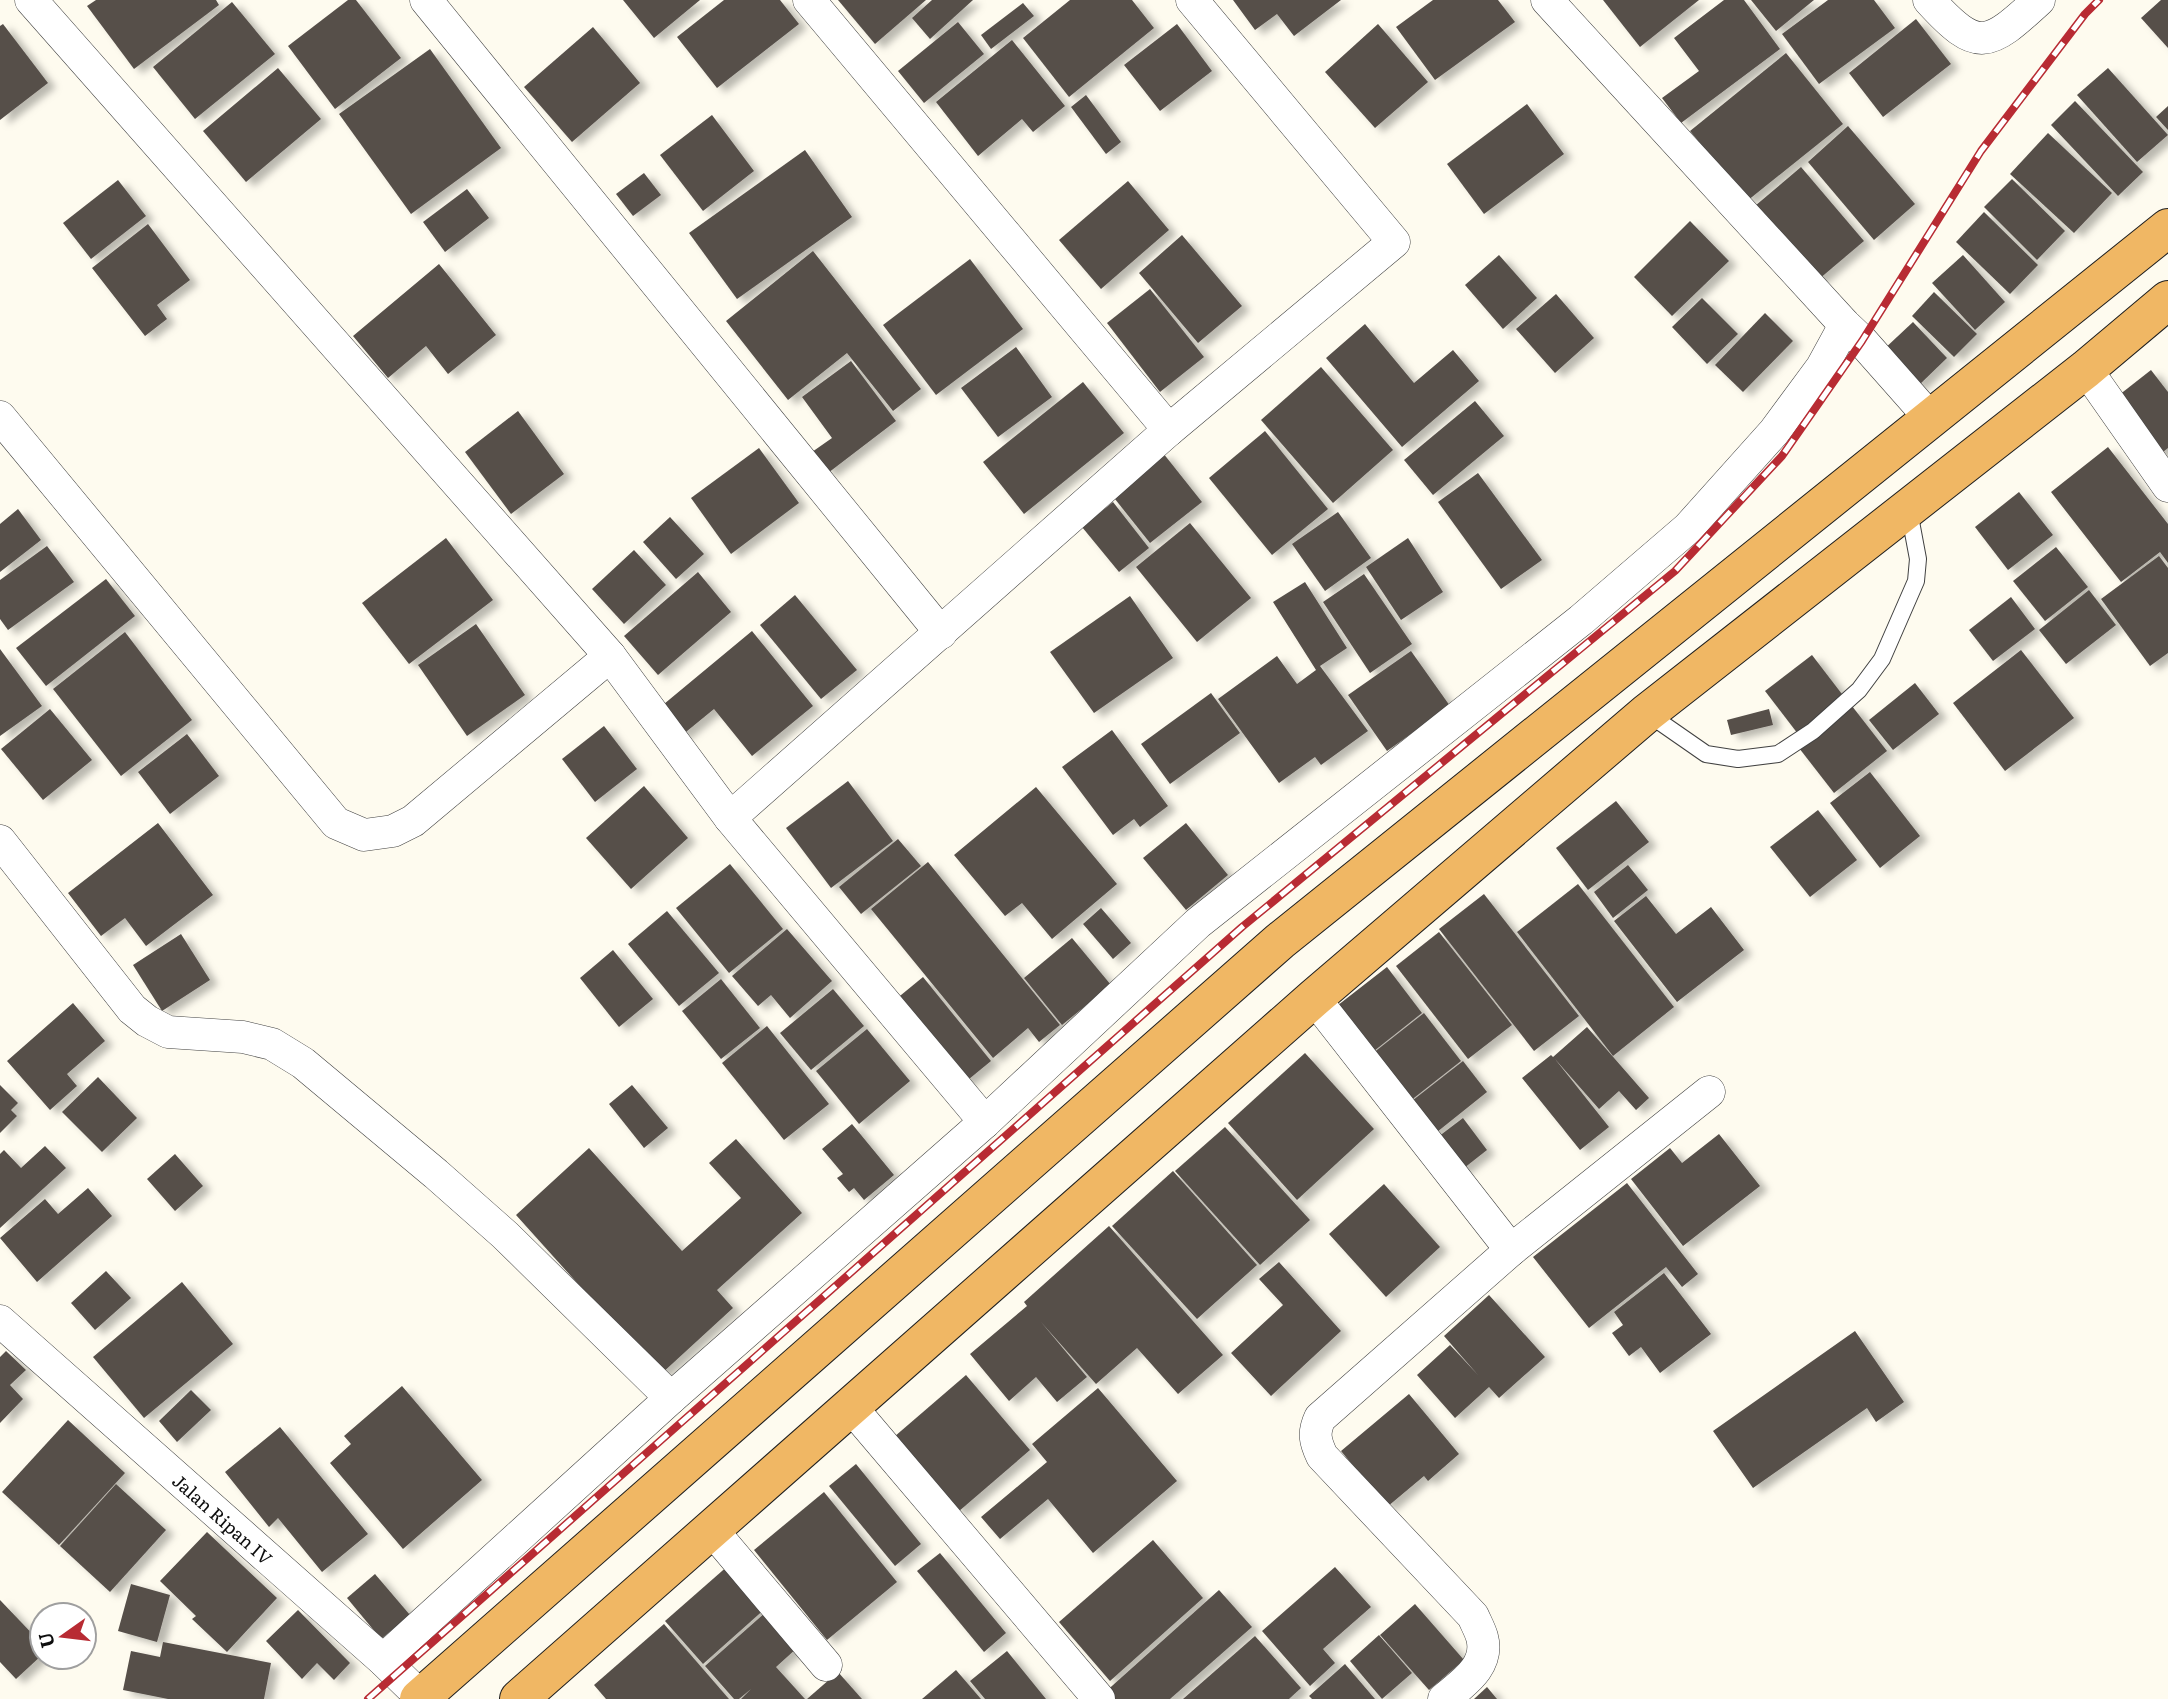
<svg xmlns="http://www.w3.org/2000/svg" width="2168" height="1699" font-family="Literata,serif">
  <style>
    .building { fill: #564f4a; filter: url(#shadow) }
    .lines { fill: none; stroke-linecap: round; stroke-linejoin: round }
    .service-casing { stroke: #414141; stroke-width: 18 }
    .minor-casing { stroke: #414141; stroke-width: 33 }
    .trunk-casing { stroke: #1f1f1f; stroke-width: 40 }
    .service { stroke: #fff; stroke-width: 16 }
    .minor { stroke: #fff; stroke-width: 32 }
    .trunk { stroke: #f0b764; stroke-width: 38 }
    .rail-casing { stroke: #b82b33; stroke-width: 8 }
    .rail { stroke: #fff; stroke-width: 5; stroke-dasharray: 16; stroke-linecap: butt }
    .labels { text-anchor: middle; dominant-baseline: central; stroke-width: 7; stroke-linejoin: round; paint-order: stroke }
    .street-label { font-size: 18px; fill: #0e0e0e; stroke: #fff }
  </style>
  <defs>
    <filter id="shadow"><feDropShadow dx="8" dy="4.5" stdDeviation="3.5" flood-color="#0004"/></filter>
  </defs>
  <rect width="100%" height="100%" fill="#fefbef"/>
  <g class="building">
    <path d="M96,0H216L219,5L134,69L87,6Z"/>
    <path d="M348,0H356L401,58L335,109L288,46Z"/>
    <path d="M623,0H700L654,38Z"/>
    <path d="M724,0H780L799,24L717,88L677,37Z"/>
    <path d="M838,0H926L875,44Z"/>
    <path d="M932,0H973L930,39L912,18Z"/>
    <path d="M1070,0H1132L1154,28L1069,97L1023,38Z"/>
    <path d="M1233,0H1341L1294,36L1277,14L1255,30Z"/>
    <path d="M1433,0H1498L1515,22L1435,80L1396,27Z"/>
    <path d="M1603,0H1699L1640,47Z"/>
    <path d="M1724,0H1744L1780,49L1681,123L1662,98L1699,71L1674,38Z"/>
    <path d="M1751,0H1814L1776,31Z"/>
    <path d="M1828,0H1874L1895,28L1819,84L1782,34Z"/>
    <path d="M2161,0H2168V48L2141,18Z"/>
    <path d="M232,2L275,54L195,119L153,67Z"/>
    <path d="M1023,3L1034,16L991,49L981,35Z"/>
    <path d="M1916,19L1951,64L1883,117L1849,73Z"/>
    <path d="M958,22L984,54L924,103L898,71Z"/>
    <path d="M3,24L48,83L0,120V26Z"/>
    <path d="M1177,24L1212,71L1160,111L1124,65Z"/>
    <path d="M1378,24L1428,82L1375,128L1325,72Z"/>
    <path d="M593,27L640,83L572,142L524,87Z"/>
    <path d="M1012,40L1065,106L1033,132L1022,119L978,156L936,102Z"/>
    <path d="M430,49L501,148L411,214L339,114Z"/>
    <path d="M1786,53L1843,124L1747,201L1690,131Z"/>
    <path d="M278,68L321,119L246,182L203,131Z"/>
    <path d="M2108,68L2168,135L2137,162L2077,95Z"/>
    <path d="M1086,95L1121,142L1106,154L1071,107Z"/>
    <path d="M2075,101L2143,172L2118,196L2051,125Z"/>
    <path d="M1527,104L1564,154L1484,214L1447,164Z"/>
    <path d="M2168,106V130L2156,117Z"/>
    <path d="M712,115L754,171L703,211L660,155Z"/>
    <path d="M1848,126L1915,204L1874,240L1808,162Z"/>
    <path d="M2048,133L2112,193L2074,233L2010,174Z"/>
    <path d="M805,150L852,217L737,299L689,233Z"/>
    <path d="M1801,167L1864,241L1812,285L1749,211Z"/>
    <path d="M644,173L661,195L633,216L616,194Z"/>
    <path d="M2012,179L2065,231L2037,260L1984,207Z"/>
    <path d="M118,180L146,216L91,259L63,223Z"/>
    <path d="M1128,181L1169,230L1101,289L1059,240Z"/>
    <path d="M467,189L489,218L445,252L423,222Z"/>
    <path d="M1984,212L2038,265L2010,294L1956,242Z"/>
    <path d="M1690,221L1729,261L1672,316L1634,277Z"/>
    <path d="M148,224L190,280L157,305L167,319L145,336L92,268Z"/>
    <path d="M1182,235L1242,306L1198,343L1139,273Z"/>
    <path d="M813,251L921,389L893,411L847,353L788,400L726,321Z"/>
    <path d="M1499,255L1537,298L1503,329L1465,285Z"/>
    <path d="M1963,255L2005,302L1975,330L1932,283Z"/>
    <path d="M970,259L1023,329L936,395L883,325Z"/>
    <path d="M439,264L496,335L448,374L426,346L388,378L353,336Z"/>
    <path d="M1150,289L1204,357L1160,392L1107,323Z"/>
    <path d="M1934,292L1977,334L1954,357L1912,316Z"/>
    <path d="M1556,294L1594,338L1555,373L1516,329Z"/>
    <path d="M1702,298L1738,334L1707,364L1672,327Z"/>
    <path d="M1765,313L1793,341L1743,392L1715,365Z"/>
    <path d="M1913,322L1947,358L1917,387L1882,351Z"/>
    <path d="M1365,324L1414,383L1453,350L1479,381L1402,447L1326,358Z"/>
    <path d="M1016,347L1052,397L998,437L961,388Z"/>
    <path d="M851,361L896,421L828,473L812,452L832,438L802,397Z"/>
    <path d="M1321,367L1393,450L1333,503L1261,420Z"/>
    <path d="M2151,370L2168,392V448L2158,456L2114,399Z"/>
    <path d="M1083,382L1124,433L1024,514L983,462Z"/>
    <path d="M1475,401L1504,436L1433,495L1404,460Z"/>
    <path d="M518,411L564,474L511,514L465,452Z"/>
    <path d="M1265,431L1328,509L1272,555L1209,478Z"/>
    <path d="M2108,447L2168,524V563L2160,552L2121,582L2051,492Z"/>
    <path d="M759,448L799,503L731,554L691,498Z"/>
    <path d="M1163,453L1202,502L1150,543L1111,494Z"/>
    <path d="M1478,473L1542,560L1501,589L1438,502Z"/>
    <path d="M2019,492L2053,535L2008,570L1975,527Z"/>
    <path d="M1113,502L1149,548L1119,572L1082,527Z"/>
    <path d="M18,509L41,540L0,572V524Z"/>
    <path d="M1338,512L1371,558L1325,591L1292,544Z"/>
    <path d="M670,517L704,554L676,579L643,542Z"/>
    <path d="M1190,523L1251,598L1197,642L1136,567Z"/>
    <path d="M446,538L493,600L409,664L362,603Z"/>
    <path d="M1408,538L1443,592L1401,620L1366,567Z"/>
    <path d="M47,546L74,582L8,630L0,619V580Z"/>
    <path d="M2056,547L2088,587L2045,621L2013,581Z"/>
    <path d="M634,550L666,585L624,624L592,589Z"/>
    <path d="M2159,556L2168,568V653L2150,666L2101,599Z"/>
    <path d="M698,572L731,612L658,675L624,636Z"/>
    <path d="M1364,574L1412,644L1370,673L1323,602Z"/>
    <path d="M106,579L135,616L46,686L16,648Z"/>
    <path d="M1305,582L1347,648L1320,666L1368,731L1321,765L1315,757L1279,783L1218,699L1277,656L1297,684L1316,670L1273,602Z"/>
    <path d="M2089,590L2116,625L2066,664L2039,630Z"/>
    <path d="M795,595L857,670L821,699L760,625Z"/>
    <path d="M1130,596L1173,658L1094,713L1050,652Z"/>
    <path d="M2011,597L2035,629L1993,661L1969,630Z"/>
    <path d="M476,624L525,695L467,736L418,665Z"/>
    <path d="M752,631L813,706L752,756L714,709L681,736L658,709Z"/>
    <path d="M125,632L192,720L121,776L53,689Z"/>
    <path d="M0,649L42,706L0,736Z"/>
    <path d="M2021,650L2074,718L2005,771L1953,703Z"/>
    <path d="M1411,651L1450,706L1387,751L1348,695Z"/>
    <path d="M1812,655L1845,698L1798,734L1765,691Z"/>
    <path d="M1915,683L1939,714L1893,750L1869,720Z"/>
    <path d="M1211,693L1240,733L1170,784L1141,744Z"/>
    <path d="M1852,706L1887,751L1834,793L1799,748Z"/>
    <path d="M50,709L92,760L43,800L1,749Z"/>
    <path d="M1769,709L1773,725L1731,735L1727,720Z"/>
    <path d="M604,726L637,769L595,802L562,759Z"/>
    <path d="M1112,730L1168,806L1140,827L1134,819L1113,835L1062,767Z"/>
    <path d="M187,734L219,776L170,814L138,772Z"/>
    <path d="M1870,772L1920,836L1880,868L1830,803Z"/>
    <path d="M848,781L893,841L831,888L786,828Z"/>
    <path d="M644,786L688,838L631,889L586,838Z"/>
    <path d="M1036,787L1117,884L1052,939L1022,903L1005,916L954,855Z"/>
    <path d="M1616,801L1649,842L1588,890L1556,848Z"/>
    <path d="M1818,810L1857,860L1810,897L1770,847Z"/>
    <path d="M158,823L213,895L146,946L125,918L101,936L68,893Z"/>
    <path d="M1186,823L1228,875L1186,910L1143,858Z"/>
    <path d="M898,839L921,866L861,914L839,887Z"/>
    <path d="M928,862L1060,1025L1039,1042L1028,1028L993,1058L871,909Z"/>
    <path d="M730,864L783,929L729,973L676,908Z"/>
    <path d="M1628,865L1648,890L1613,918L1594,892Z"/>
    <path d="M1578,884L1674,1007L1613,1056L1517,932Z"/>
    <path d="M1484,894L1579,1016L1534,1051L1439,929Z"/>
    <path d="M1646,896L1676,934L1711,907L1744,950L1677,1002L1614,921Z"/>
    <path d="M1101,908L1131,943L1113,959L1083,924Z"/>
    <path d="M667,911L719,973L679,1006L628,944Z"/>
    <path d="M787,929L832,981L790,1018L771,995L758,1006L732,976Z"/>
    <path d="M1439,932L1512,1025L1468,1059L1396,966Z"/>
    <path d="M181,934L210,980L162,1011L133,965Z"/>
    <path d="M1072,938L1111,985L1062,1025L1024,978Z"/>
    <path d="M613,950L653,999L619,1027L580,978Z"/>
    <path d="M1387,967L1422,1013L1369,1055L1333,1009Z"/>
    <path d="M923,977L991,1061L963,1084L895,1000Z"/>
    <path d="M721,979L760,1028L721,1059L682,1011Z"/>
    <path d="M833,989L864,1026L811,1070L780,1033Z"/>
    <path d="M73,1003L105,1041L67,1074L77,1086L50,1110L7,1061Z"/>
    <path d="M1424,1013L1461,1061L1405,1105L1368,1057Z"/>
    <path d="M767,1026L829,1104L784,1140L722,1063Z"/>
    <path d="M1587,1027L1649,1098L1636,1110L1619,1091L1599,1109L1555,1059L1609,1127L1580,1150L1522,1078L1551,1055L1553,1057Z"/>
    <path d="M867,1029L910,1081L859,1124L816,1071Z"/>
    <path d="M1305,1053L1374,1129L1297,1200L1228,1123Z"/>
    <path d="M1463,1061L1487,1092L1432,1136L1408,1104Z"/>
    <path d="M98,1077L137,1118L102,1152L62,1112Z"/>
    <path d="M0,1085L18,1103L11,1110L17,1116L0,1133Z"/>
    <path d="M632,1085L668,1128L644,1148L609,1104Z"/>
    <path d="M1463,1118L1487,1150L1459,1172L1434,1140Z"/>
    <path d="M852,1124L894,1175L864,1200L854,1188L849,1192L837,1178L843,1174L822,1149Z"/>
    <path d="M1225,1127L1310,1220L1260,1265L1175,1171Z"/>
    <path d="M1719,1134L1760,1186L1683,1246L1631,1179L1670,1148L1682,1163Z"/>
    <path d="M736,1139L802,1213L717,1290L733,1308L660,1375L516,1215L589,1148L682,1251L741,1198L709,1163Z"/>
    <path d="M45,1146L66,1168L0,1228V1154L4,1150L21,1168Z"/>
    <path d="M175,1154L203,1186L175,1211L147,1179Z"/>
    <path d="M1173,1171L1257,1265L1197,1319L1112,1226Z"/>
    <path d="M1627,1183L1698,1274L1682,1287L1666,1267L1589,1328L1533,1257Z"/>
    <path d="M1384,1184L1440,1247L1386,1297L1329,1234Z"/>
    <path d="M88,1188L112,1216L37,1282L0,1238L45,1199L58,1214Z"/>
    <path d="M1109,1226L1223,1355L1178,1394L1137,1348L1096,1384L1041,1322L1087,1377L1057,1402L1036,1377L1009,1401L970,1354L1027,1306L1024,1302Z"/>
    <path d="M1279,1262L1341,1331L1271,1396L1231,1353L1283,1305L1259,1279Z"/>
    <path d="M106,1271L131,1298L95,1330L71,1303Z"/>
    <path d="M1664,1273L1711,1334L1660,1373L1641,1347L1629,1356L1612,1333L1623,1325L1614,1312Z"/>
    <path d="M182,1282L233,1344L144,1418L93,1357Z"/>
    <path d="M1489,1295L1545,1357L1499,1398L1489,1387L1455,1418L1417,1375L1450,1345L1478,1375L1444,1336Z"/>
    <path d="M1855,1331L1904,1402L1876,1422L1867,1408L1753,1488L1713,1431Z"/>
    <path d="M6,1351L26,1370L10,1385L23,1399L0,1423V1357Z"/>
    <path d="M966,1375L1030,1450L958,1512L894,1437Z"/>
    <path d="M402,1386L482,1480L403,1549L330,1463L351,1444L344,1436Z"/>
    <path d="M1098,1388L1177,1481L1093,1553L1048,1499L1000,1539L981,1517L1047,1462L1032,1444Z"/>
    <path d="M191,1390L211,1410L177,1442L159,1421Z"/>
    <path d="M1409,1394L1459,1454L1428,1481L1424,1476L1387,1507L1341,1451Z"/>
    <path d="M68,1420L125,1473L59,1545L2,1492Z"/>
    <path d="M280,1427L368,1534L322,1572L278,1518L269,1527L225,1472Z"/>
    <path d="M856,1464L921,1544L895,1566L829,1486Z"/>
    <path d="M116,1484L166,1530L110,1592L60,1546Z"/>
    <path d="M824,1492L897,1582L827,1640L754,1550Z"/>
    <path d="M207,1532L277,1598L227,1652L192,1619L196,1616L160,1581Z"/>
    <path d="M1153,1540L1203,1598L1110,1681L1059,1622Z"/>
    <path d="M940,1553L1006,1633L984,1652L917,1571Z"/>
    <path d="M730,1564L767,1607L703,1664L665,1621Z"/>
    <path d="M1335,1567L1371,1607L1323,1649L1335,1663L1310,1686L1262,1631Z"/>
    <path d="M375,1574L410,1615L381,1639L347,1598Z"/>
    <path d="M131,1584L170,1595L157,1642L118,1631Z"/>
    <path d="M1219,1590L1252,1627L1170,1699H1107L1103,1694Z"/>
    <path d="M0,1600L42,1644V1655L16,1679L0,1662Z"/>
    <path d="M1415,1604L1464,1660L1429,1690L1380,1635Z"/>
    <path d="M298,1610L350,1663L334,1680L317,1663L302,1679L266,1641Z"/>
    <path d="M766,1612L797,1648L776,1667L805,1699H741L751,1689L739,1699H734L705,1666Z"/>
    <path d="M664,1624L729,1699H606L594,1685Z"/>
    <path d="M1379,1635L1412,1673L1382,1699L1350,1661Z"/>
    <path d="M1255,1636L1301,1688L1289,1699H1183Z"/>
    <path d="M163,1642L271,1663L264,1699H168L123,1690L131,1651L160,1657Z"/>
    <path d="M1007,1651L1046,1699H985L970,1681Z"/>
    <path d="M1345,1664L1375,1699H1312L1309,1696Z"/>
    <path d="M956,1670L981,1699H922Z"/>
    <path d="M838,1672L862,1699H807Z"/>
    <path d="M1487,1687L1497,1699H1474Z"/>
  </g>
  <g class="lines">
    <g class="service-casing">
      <path id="service" d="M1647,713L1706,754L1738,759L1778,754L1813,731L1859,690L1882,659L1916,581L1918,559L1909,511"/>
    </g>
    <g class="minor-casing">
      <g id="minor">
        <path d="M31,0L610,656L730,818L985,1122"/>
        <path d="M426,0L941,633"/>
        <path d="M809,0L1169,430"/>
        <path d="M1547,0L1845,325L1862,341L1931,419"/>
        <path d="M1929,0C1978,54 1988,47 2039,0"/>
        <path d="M2086,369L2168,486"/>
        <path d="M0,417L336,823L364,835L393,831L413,821L610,656"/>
        <path d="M730,818L1169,430L1394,242L1192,0"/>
        <path d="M0,841L132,1009L147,1021L168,1032L243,1037L272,1044L303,1063L436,1174L505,1235L671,1398"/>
        <path d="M1314,998L1511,1250"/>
        <path id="s1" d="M0,1321L383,1660L421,1697"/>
        <path d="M851,1407L1099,1699"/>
        <path d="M712,1530L826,1665"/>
        <path d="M383,1660L671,1398L985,1122L1198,923L1581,620L1688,528L1774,432L1822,367L1845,325"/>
        <path d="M1444,1699C1463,1683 1490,1666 1482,1637C1480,1630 1476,1623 1473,1616L1322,1456C1315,1441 1313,1433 1320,1418L1511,1250L1709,1092"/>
      </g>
    </g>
    <g class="trunk-casing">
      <g id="trunk">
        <path d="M419,1699L1280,941L2168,228"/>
        <path d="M519,1699L1314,998L1647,713L2086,369L2168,300"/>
      </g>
    </g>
    <use href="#service" class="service"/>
    <use href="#minor" class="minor"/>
    <use href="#trunk" class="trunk"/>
    <g class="rail-casing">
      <path id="rail" d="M368,1699L1242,927L1675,571L1782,456L1862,341L1981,151L2085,14L2099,0"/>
    </g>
    <use href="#rail" class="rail"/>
  </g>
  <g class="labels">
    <g class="street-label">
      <text stroke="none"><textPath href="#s1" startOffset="298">Jalan Ripan IV</textPath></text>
    </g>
  </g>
  <g transform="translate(63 1636) rotate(256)"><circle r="33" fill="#ffffff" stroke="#9f9f9f" stroke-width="2"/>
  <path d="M0-5L12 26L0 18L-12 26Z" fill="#b82b33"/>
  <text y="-10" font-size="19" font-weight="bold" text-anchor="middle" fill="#0e0e0e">U</text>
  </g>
</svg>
